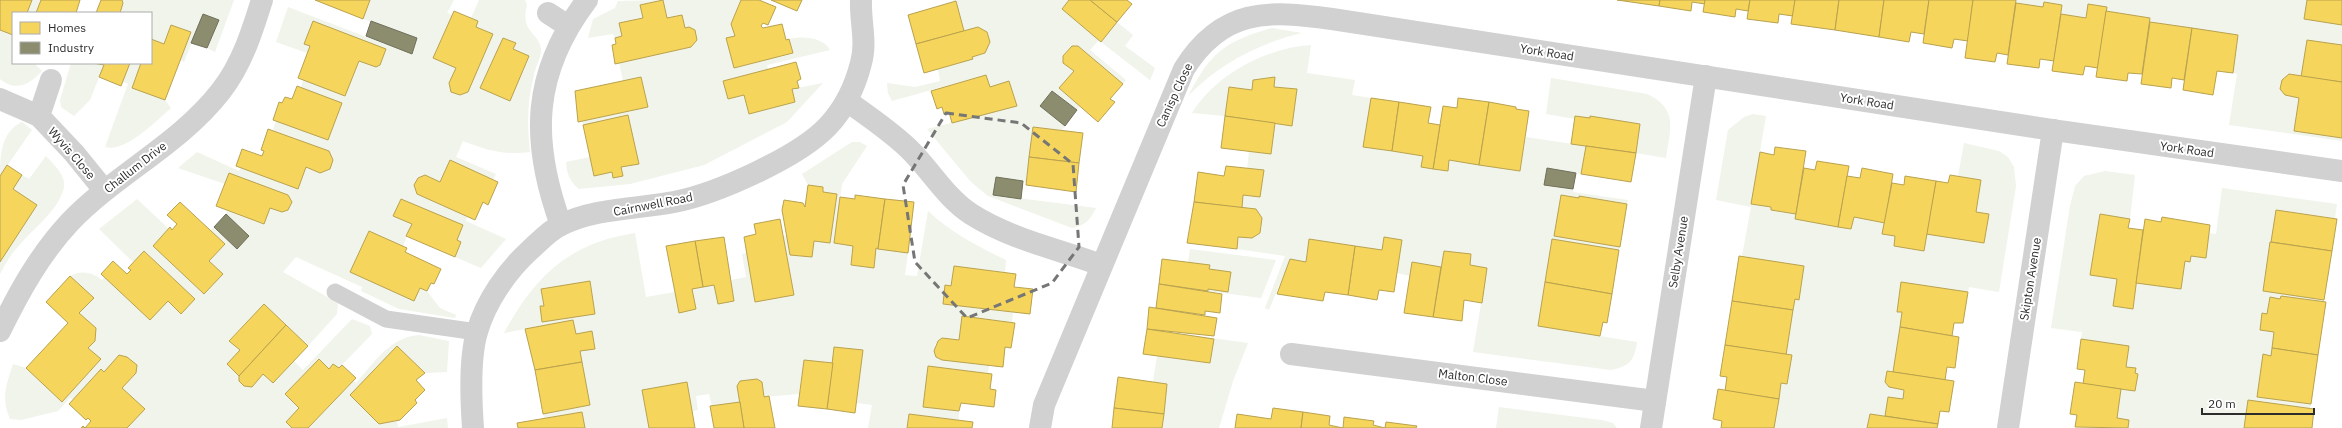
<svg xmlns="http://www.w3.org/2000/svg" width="2342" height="428" font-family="'IBM Plex Sans',sans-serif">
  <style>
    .green { fill: #f0f4ea; fill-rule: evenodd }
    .homes { fill: #f6d55c; stroke: #b9a24e }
    .industry { fill: #8c8c6e; stroke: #6f6f5a }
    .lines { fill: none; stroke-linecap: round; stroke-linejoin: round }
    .service { stroke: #d1d1d1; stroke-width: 17 }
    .minor { stroke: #d1d1d1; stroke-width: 22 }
    .marked { fill: none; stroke: #767676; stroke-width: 3; stroke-dasharray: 8 5; stroke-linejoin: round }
    .labels { text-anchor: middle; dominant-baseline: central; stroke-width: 4; stroke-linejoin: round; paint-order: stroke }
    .street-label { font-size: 12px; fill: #2c2c2c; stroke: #fff }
  </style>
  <rect width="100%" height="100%" fill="#fff"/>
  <g class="green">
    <path d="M32,0H41L36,13H27Z"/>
    <path d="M122,0H234L215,52L207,48L219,20L203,14L184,62L180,60L191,32L173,25L164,44L151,39V13H120L123,4Z"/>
    <path d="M370,0H454L447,13L452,15L433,58L456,68L449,83L451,91L460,95L468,92L493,34L476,27L478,21L471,18L479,0H525L527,5C519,34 542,33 541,52C540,59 535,68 534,75C527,101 527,125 530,152C502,155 489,151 463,141L456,157L496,174L493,180L450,160L440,182L425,175L418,178L414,185L417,194L467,217L466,221L506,239L481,268L455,257L461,242L457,240L463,225L401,199L394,216L412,224L403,246L369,231L350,272L413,300L420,288L427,291L440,308L456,315L455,318L399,309L361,291L362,287L296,257L283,272L338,303L337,314L308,346L264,304L229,340L240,350L227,364L239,376V381L245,386L251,387L263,374L273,383L294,361L303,370L352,319L370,326L372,334L339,368L333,364L329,369L319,359L285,394L299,408L286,422L292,428H127L122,388L136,373L137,365L127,357L119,355L104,372L101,369L73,399L70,398L58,411L21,420L10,419C1,398 6,386 13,364L26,368L62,402L100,360L88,348L95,341L96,328L79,313L94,298L70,276C82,270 92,272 102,280L105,277L168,301L181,314L195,299L145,251L133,262L99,229L137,199L169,229L153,246L204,294L223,274L209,261L225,244L210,231L214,227L237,248L249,236L226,214L227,211L263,224L270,208L282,212L288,210L292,202L229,173L225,184L178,168L197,152L239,171L241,167L298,189L306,167L320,172L330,168L333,160L329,151L273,130L276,121L328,140L342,103L301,88L303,80L345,95L360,61L376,67L380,65L386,49L313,21L304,43L310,46L307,53L276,42L288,7L411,54L417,38L363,19ZM503,38L516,43L513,49L529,56L510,100L480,88Z"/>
    <path d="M662,0L640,5L643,18L619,23L622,36L615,38L613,34L588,38L593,19L615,8L618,1Z"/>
    <path d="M663,0H741L731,24L735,36L726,39L734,68L793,54L789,39C802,36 823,37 830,50L767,65L768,69L723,81L728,99L744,95L749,114L794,102L792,89L823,83L787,122L704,165L630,184L579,189C570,182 567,174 566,162L590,157L594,176L612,172L614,178L623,176L621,167L638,164L628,115L583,125L582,121L648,107L641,77L623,81L619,62L691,47L697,40L695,30L689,27L685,28L682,15L667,18Z"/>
    <path d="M953,0H1069L1062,9L1099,40L1090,50L1126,80L1123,84L1078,46H1072L1063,56V63L1074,71L1059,88L1080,107L1077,110L1052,91L1040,106L1065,126L1062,130L1033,127L1026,182L996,178L994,195L1096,208C1090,220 1086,225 1072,228L988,196L971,182L927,129L1017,106L1009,81L990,87L985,75L892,101L888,93L887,83L915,87L940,81L938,69L973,59L972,57L985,53L990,42L987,32L978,27L964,31Z"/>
    <path d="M2016,0H2307L2304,19L2342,25V45L2307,40L2301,77L2289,75L2282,80L2280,89L2285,95L2299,98L2294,131L2342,138V141L2229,125L2237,74L2233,73L2238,35L2150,22V18L2106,11L2107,7L2089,4L2086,18L2061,14L2062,5L2044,2L2043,7L2016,3Z"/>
    <path d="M1117,22L1133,35L1125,46L1155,68L1150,80L1101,42Z"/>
    <path d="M1272,28L1302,33C1259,43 1219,64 1188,96C1212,51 1224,42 1272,28Z"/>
    <path d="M0,30L13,35V63H34L42,71C29,85 16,92 0,79Z"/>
    <path d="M1311,45L1307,73L1355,80L1352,95L1371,98L1363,147L1423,156L1421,167L1448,171L1449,160L1520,171L1526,137L1586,146L1581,174L1547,168L1544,185L1573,189V192L1628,200L1627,204L1579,196V198L1561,195L1554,236L1620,247L1619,250L1552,239L1538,326L1637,342C1634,361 1630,366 1611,370L1473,352L1487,268L1470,265L1471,254L1444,251L1441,267L1412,262L1410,276L1397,273L1402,240L1384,237L1382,250L1309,239L1306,262L1290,259L1269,310L1265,308L1285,256L1237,249L1238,237L1252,238L1261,233L1262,218L1256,209L1242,208L1243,195L1260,197L1264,171L1247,169L1249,151L1271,154L1275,123L1292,125L1297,90L1274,87L1275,77L1254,80L1252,90L1229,88L1225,116L1192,113C1216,74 1266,48 1311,45Z"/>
    <path d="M71,63L104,65L90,100L74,116L61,107L60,100Z"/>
    <path d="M130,63H141L132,88L165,100L171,108C156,121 125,153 105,147L128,84L123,82Z"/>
    <path d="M1551,78L1647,94C1679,109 1670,129 1666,158L1636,153L1640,124L1590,116V118L1575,119L1546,114Z"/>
    <path d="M1753,114L1766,116L1751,204L1771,207V210L1796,214L1795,219L1851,229L1854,217L1885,223L1883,234L1895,236L1894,246L1924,251L1926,234L1984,243L1988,214L1976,212L1981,180L1958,176L1964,143L1999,151L2008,157L2014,167L2016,186L1999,292L1969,287L1968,292L1901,282L1897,311L1902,312L1893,372L1887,371L1885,382L1889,387L1904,390L1903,399L1885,416L1870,414L1867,428H1774L1781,383L1787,384L1792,355H1786L1795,299H1799L1804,267L1742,256L1751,207L1716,200L1728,130L1744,117Z"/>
    <path d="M22,122L32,130L0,176C0,155 1,132 22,122Z"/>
    <path d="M852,142H860L867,146L842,184L834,243L853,246L851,265L874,267L876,248L908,253L905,275L917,276L928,211C952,233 977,246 1006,260L1005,272L954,266L951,286L943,304L1013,312L1012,322L962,316L959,340L942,338L935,344L936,357L942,360L989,366L988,373L928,366L923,407L959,411V420L909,414L907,428H868L872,405L857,403L863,350L835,347L833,363L804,360L799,394L764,397L762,382L757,379L740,382V402L712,406L709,394L696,396L698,410L692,411L687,382L642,390L649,428H585L582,412L544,418L543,414L589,405L580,351L595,349L576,334L573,320L504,333C535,276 569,243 635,233L646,297L675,292L679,313L696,309L692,289L714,285L718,304L734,301L731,280L746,277L742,254L747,253L755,302L794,295L783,236L787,235L790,255L812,257L814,241L830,243L837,194L823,192V187L808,185L802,174ZM549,288L542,322L540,307L544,306L541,289Z"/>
    <path d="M46,156C53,164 66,175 64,187C59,211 31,230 17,248C10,255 5,265 0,274V262L37,205L13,189L22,175L29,179Z"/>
    <path d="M2105,171L2135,175L2130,219L2100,214L2090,274L2117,279L2113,306L2136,283L2181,289L2185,261L2190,262L2191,256L2206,258L2209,233L2216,234L2222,188L2337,204L2335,218L2276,210L2263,291L2324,300V302L2281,296L2280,299L2270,297L2267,314L2262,313L2260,329L2274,332L2271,356L2263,355L2257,397L2311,404L2310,409L2248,400L2244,428H2128L2129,420L2117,418L2121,389L2135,391L2138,374L2135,373L2136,369L2126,367L2129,346L2081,339L2082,332L2051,328L2070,206L2075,186L2084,176Z"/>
    <path d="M1190,249L1276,260L1261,298L1208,291V289L1228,291L1231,272L1209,269L1210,265L1188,262Z"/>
    <path d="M419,335L449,341L447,372L425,373L397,346L350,395L379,424L397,421L398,427L447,418L448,428H308L354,381L356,383C374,363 390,337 419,335Z"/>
    <path d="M1197,336L1248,343L1233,381L1219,428H1162L1167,384L1153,382L1157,356L1210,363L1213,340Z"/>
    <path d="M1499,407L1602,420L1613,423L1617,428H1496Z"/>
  </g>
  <g class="homes">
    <path d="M0,0H32L27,13H13V35L0,30Z"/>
    <path d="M41,0H80L76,13H36Z"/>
    <path d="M101,0H122L123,3L120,13H96Z"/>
    <path d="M315,0H370L363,19Z"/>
    <path d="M663,0L667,18L682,15L685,28L689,27L695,30L697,40L691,47L615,64L612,45L616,44L615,38L622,36L619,23L643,18L640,5Z"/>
    <path d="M741,0H759L776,7L768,25L763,23L761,26L763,28L782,24L786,40L789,39L793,53L734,68L726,38L735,36L731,24Z"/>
    <path d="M771,0H802L797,11Z"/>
    <path d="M1069,0H1090L1117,22L1101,42L1062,9Z"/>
    <path d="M1090,0H1127L1132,4L1117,22Z"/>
    <path d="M1617,0H1660L1659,6Z"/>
    <path d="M1660,0H1705V4L1692,2L1691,11L1659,6Z"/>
    <path d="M1705,0H1750L1748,11L1736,9L1735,17L1703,12Z"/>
    <path d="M1750,0H1795L1793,16L1779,14L1778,23L1747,19Z"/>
    <path d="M1795,0H1839L1835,30L1791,24Z"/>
    <path d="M1839,0H1884L1879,37L1835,30Z"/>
    <path d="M1884,0H1929L1924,34L1911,32L1909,42L1879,37Z"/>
    <path d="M1929,0H1973L1968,41L1954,39L1952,48L1923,43Z"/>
    <path d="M1973,0H2016L2008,55L1997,53L1995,62L1965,58Z"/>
    <path d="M2307,0H2342V25L2304,19Z"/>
    <path d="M956,1L964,31L916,44L908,15Z"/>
    <path d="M2044,2L2062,5L2054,61L2040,59L2039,68L2007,64L2016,3L2043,7Z"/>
    <path d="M2088,4L2107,7L2098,68L2085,66L2083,75L2052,71L2061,14L2086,18Z"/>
    <path d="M454,11L478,21L476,27L493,34L468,92L460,95L451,92L449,83L456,68L433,58Z"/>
    <path d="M2106,11L2150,18L2142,74L2128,73L2127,81L2096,77Z"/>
    <path d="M313,21L386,49L380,65L376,67L359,61L345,96L298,78L310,46L304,44Z"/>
    <path d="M2150,22L2192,28L2184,80L2172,78L2171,88L2141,84Z"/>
    <path d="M171,25L191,32L165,100L132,88L141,63H151V39L164,44Z"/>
    <path d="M978,27L987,32L990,42L985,53L972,57L973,59L924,73L916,44Z"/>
    <path d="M2192,28L2238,35L2233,73L2217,71L2213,95L2183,90Z"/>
    <path d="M503,38L516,43L513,49L529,56L510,101L480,88Z"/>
    <path d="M2307,40L2342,45V82L2301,77Z"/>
    <path d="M1072,46H1078L1123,84L1110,99L1115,102L1098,122L1059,88L1074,71L1063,63V56Z"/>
    <path d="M796,62L801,79L797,81L799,88L792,89L795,102L749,114L744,95L728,99L723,81Z"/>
    <path d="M93,63H130L121,86L99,77L104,65Z"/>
    <path d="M2289,74L2342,82V138L2294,131L2299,98L2285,95L2280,89L2282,80Z"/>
    <path d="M986,75L990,87L1009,81L1017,106L952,123L949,112L944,114L942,107L937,109L931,91Z"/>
    <path d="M641,77L648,107L578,122L575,91Z"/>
    <path d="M1275,77L1274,87L1297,89L1292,126L1225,116L1229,87L1252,90L1253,80Z"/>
    <path d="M297,86L342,103L328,140L273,120L279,102L282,103L285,97L292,99Z"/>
    <path d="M1371,98L1399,102L1392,151L1363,147Z"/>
    <path d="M1458,98L1489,102L1479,165L1449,160L1448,171L1433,169L1443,106L1457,108Z"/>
    <path d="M1399,102L1431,107L1428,123L1440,125L1433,169L1421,167L1423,156L1392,151Z"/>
    <path d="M1489,102L1516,107V109L1529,111L1520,171L1479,165Z"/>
    <path d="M628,115L639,164L621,167L623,176L613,178L612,172L594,176L583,125Z"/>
    <path d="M1225,116L1275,123L1271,154L1221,148Z"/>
    <path d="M1575,116L1590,118V116L1640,124L1636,153L1571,144Z"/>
    <path d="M1033,127L1083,133L1079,163L1029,157Z"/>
    <path d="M268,129L329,151L333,160L330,169L320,173L306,167L298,189L236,166L242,149L262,156L264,151L261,150Z"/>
    <path d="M1586,146L1636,153L1631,182L1581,174Z"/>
    <path d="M1775,147L1806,151L1796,214L1771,210V207L1751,204L1760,152L1774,155Z"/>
    <path d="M1029,157L1079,163L1076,192L1026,185Z"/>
    <path d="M450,160L498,182L488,205L483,202L475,220L417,194L414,185L418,178L425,175L440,182Z"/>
    <path d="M1817,161L1849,166L1838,227L1795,219L1804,168L1815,170Z"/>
    <path d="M7,165L22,175L13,189L37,205L0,262V176Z"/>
    <path d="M1226,166L1264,170L1260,197L1243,195L1242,208L1194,202L1198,172L1224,176Z"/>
    <path d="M1862,168L1893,174L1885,223L1854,217L1851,229L1838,227L1847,176L1860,178Z"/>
    <path d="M229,173L288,195L292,202L288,210L282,212L270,208L264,224L216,206Z"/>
    <path d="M1950,175L1981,180L1976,212L1989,214L1984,243L1926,234L1936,181L1948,183Z"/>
    <path d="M1905,176L1936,181L1924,251L1894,246L1895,236L1882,234L1892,183L1904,185Z"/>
    <path d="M808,185L823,187V192L837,194L830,243L814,241L812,257L790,255L782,210L784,200L803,203L805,207Z"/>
    <path d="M855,195L885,199L878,249L876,248L874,268L851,265L853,246L834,243L840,197L855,199Z"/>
    <path d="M1561,195L1579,198V196L1627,204L1620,247L1554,236Z"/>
    <path d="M401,199L463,225L457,240L461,242L455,257L406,236L412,224L393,216Z"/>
    <path d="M885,199L914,202L908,253L878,249Z"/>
    <path d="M180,202L225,244L209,261L223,274L204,294L153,246L170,227L172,230L177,224L167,215Z"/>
    <path d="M1194,202L1256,209L1262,218L1260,233L1252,238L1238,237L1237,249L1187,243Z"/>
    <path d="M2276,210L2337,219L2332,251L2271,242Z"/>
    <path d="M2100,214L2130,219L2128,228L2143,230L2133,309L2113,306L2117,279L2090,275Z"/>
    <path d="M2162,217L2210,225L2206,258L2191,256L2190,262L2185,261L2181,289L2136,283L2145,219L2161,222Z"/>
    <path d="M780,219L794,295L755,302L744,237L756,234L754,224Z"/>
    <path d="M369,231L407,248L405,252L441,269L434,284L431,283L427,291L420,288L414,301L350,272Z"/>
    <path d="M724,237L734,301L718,304L714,285L703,287L695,241Z"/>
    <path d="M1384,237L1402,240L1394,292L1379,290L1377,300L1348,295L1355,246L1382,250Z"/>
    <path d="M1309,239L1355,246L1348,295L1325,292L1323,301L1277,294L1290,259L1306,262Z"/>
    <path d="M1552,239L1619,250L1612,294L1545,282Z"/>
    <path d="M695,241L703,287L692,289L696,309L679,313L666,246Z"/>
    <path d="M2270,242L2332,251L2324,300L2263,291Z"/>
    <path d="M144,251L195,299L181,314L168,301L150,320L101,274L113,261L127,274L131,270L128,268Z"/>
    <path d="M1444,251L1471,254L1470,265L1487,268L1482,303L1464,300L1462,321L1433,317Z"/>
    <path d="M1739,256L1804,266L1799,300L1795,299L1793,310L1732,301Z"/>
    <path d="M1162,259L1210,265L1209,269L1231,272L1228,292L1208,289V291L1159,284Z"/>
    <path d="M1412,262L1441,267L1433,317L1404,313Z"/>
    <path d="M954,266L1016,274L1014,287L1033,289L1030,314L943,304L945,285L951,286Z"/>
    <path d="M70,276L94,298L79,313L96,328L95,341L88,348L101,359L62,402L26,368L68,323L46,302Z"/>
    <path d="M590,281L595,314L542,322L540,306H544L541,289Z"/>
    <path d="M1545,282L1612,294L1607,323L1603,322L1600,336L1538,326Z"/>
    <path d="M1901,282L1968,292L1963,323H1954L1952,336L1900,327L1902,312H1897Z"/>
    <path d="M1159,284L1222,294L1220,313L1205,311V315L1156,308Z"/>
    <path d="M2281,296L2326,302L2318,355L2272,348L2274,332L2260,330L2262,313L2267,314L2270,297L2280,299Z"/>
    <path d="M1732,301L1793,310L1786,355L1725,345Z"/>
    <path d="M264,304L286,325L239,376L227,364L240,350L229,341Z"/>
    <path d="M1149,307L1217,318L1214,336L1147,329Z"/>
    <path d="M962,316L1015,323L1011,348L1005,347L1003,367L942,360L936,357L934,351L938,341L942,338L959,340Z"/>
    <path d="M573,320L576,334L592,331L595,349L580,351L582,362L535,370L525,329Z"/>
    <path d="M286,325L308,346L273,383L263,374L252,387L244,386L239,381V376Z"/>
    <path d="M1900,327L1959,337L1955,368L1947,367L1945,380L1893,372Z"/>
    <path d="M1147,329L1214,339L1210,363L1143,354Z"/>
    <path d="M2081,339L2129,346L2126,367L2136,368L2135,373L2138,374L2135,391L2083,384L2085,370L2077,369Z"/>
    <path d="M1725,345L1792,355L1787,384L1781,383L1779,399L1725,391L1727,377L1720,376Z"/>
    <path d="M397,346L425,373L416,380L425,390L415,400L417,403L400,420L379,424L350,395Z"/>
    <path d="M834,347L863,350L855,413L827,409Z"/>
    <path d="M2272,348L2318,355L2311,404L2257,397L2263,354L2271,356Z"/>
    <path d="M119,355L127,357L137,365L136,373L122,388L145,409L127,428H81L83,426L85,428L91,421L88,418L86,420L69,404L101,369L104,372Z"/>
    <path d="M319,359L329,369L333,364L339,368L342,365L356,378L308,428H292L286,422L299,408L285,394Z"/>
    <path d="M804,360L833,363L827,409L798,406Z"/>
    <path d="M582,362L590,405L543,414L535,370Z"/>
    <path d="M928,366L992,374L990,389L996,390L994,407L961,403L959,411L923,407Z"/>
    <path d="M1887,371L1954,381L1949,412L1940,411L1938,424L1885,416L1888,397L1903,399L1904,390L1889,387L1885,382Z"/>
    <path d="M1118,377L1167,384L1164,414L1114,408Z"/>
    <path d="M757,379L762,382L764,397L769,396L775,428H744L737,386L740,381Z"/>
    <path d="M687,382L695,428H649L642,390Z"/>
    <path d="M2075,382L2121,389L2117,418L2129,420L2128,428L2075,427L2077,415L2070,414Z"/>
    <path d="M1718,389L1779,399L1774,428H1721L1722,421L1713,419Z"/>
    <path d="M2248,400L2314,409L2312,428H2244Z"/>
    <path d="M740,402L744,428H714L710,406Z"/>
    <path d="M1114,408L1164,414L1162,428H1112Z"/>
    <path d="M1273,408L1303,412L1301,428H1235L1237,414L1271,419Z"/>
    <path d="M582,412L585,428H518L517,423Z"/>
    <path d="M1303,412L1330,416L1329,425L1343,428H1301Z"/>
    <path d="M909,414L973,422L972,428H907Z"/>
    <path d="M1870,414L1938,424L1937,428H1867Z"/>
    <path d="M1344,417L1374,421L1373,425L1385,428H1343Z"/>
    <path d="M1386,422L1417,426L1416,428H1385Z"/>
  </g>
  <g class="industry">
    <path d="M203,14L219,20L207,48L191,43Z"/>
    <path d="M371,21L417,38L412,54L366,36Z"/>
    <path d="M1052,91L1077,110L1065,126L1040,106Z"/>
    <path d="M1547,168L1576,173L1573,189L1544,185Z"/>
    <path d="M996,177L1023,181L1021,199L993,195Z"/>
    <path d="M226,214L249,236L237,249L214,227Z"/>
  </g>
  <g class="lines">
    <path class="service" d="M335,292L386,319L477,332"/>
    <g class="minor">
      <path d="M548,13L568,26"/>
      <path d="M51,80L39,116L74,153L104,190"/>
      <path d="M0,99L39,116"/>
      <path d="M847,101C868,116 889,130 908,148C930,169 945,197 971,214C1010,239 1058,249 1101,265"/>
      <path d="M561,225C530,140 532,73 587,0"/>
      <path d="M0,331C19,292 40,254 70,222C116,174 180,144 221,91C242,64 252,32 262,0"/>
      <path d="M1291,354L1655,401"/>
      <path d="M473,428C471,400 469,359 477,332C486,301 507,271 530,250C540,241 550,230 561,225C595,208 638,209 674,202C716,194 799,157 828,126C845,108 855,87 861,63C867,42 860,21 861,0"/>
      <path d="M1040,428L1044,405L1184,69C1222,8 1268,10 1332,19L2053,130L2342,171"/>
      <path d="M1651,428L1706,76"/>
      <path d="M2008,428L2053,130"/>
    </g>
  </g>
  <path class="marked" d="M946,113L1021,123L1073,164L1079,247L1052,283L967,318L915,262L903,185Z"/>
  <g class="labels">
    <g class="street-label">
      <text transform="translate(1547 52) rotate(9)">York Road</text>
      <text transform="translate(1174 95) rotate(-65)">Canisp Close</text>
      <text transform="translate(1867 101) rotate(9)">York Road</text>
      <text transform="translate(2187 149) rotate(8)">York Road</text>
      <text transform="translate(72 153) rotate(49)">Wyvis Close</text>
      <text transform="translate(135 167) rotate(-38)">Challum Drive</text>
      <text transform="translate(653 204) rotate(-11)">Cairnwell Road</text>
      <text transform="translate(1678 252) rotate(-81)">Selby Avenue</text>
      <text transform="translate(2030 279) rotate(-81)">Skipton Avenue</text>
      <text transform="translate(1473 377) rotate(7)">Malton Close</text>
    </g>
  </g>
  <rect x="12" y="12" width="140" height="52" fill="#ffffff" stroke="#ababab"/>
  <rect x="20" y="22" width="20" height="12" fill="#f6d55c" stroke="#ababab"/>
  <text x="48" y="32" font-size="12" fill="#2c2c2c">Homes</text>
  <rect x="20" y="42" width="20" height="12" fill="#8c8c6e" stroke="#ababab"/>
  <text x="48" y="52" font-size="12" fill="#2c2c2c">Industry</text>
  <path d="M2202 408v6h112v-6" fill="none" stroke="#2c2c2c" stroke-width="2"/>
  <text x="2208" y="408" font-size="12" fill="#2c2c2c" stroke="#ffffff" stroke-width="3" paint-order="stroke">20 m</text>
</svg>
